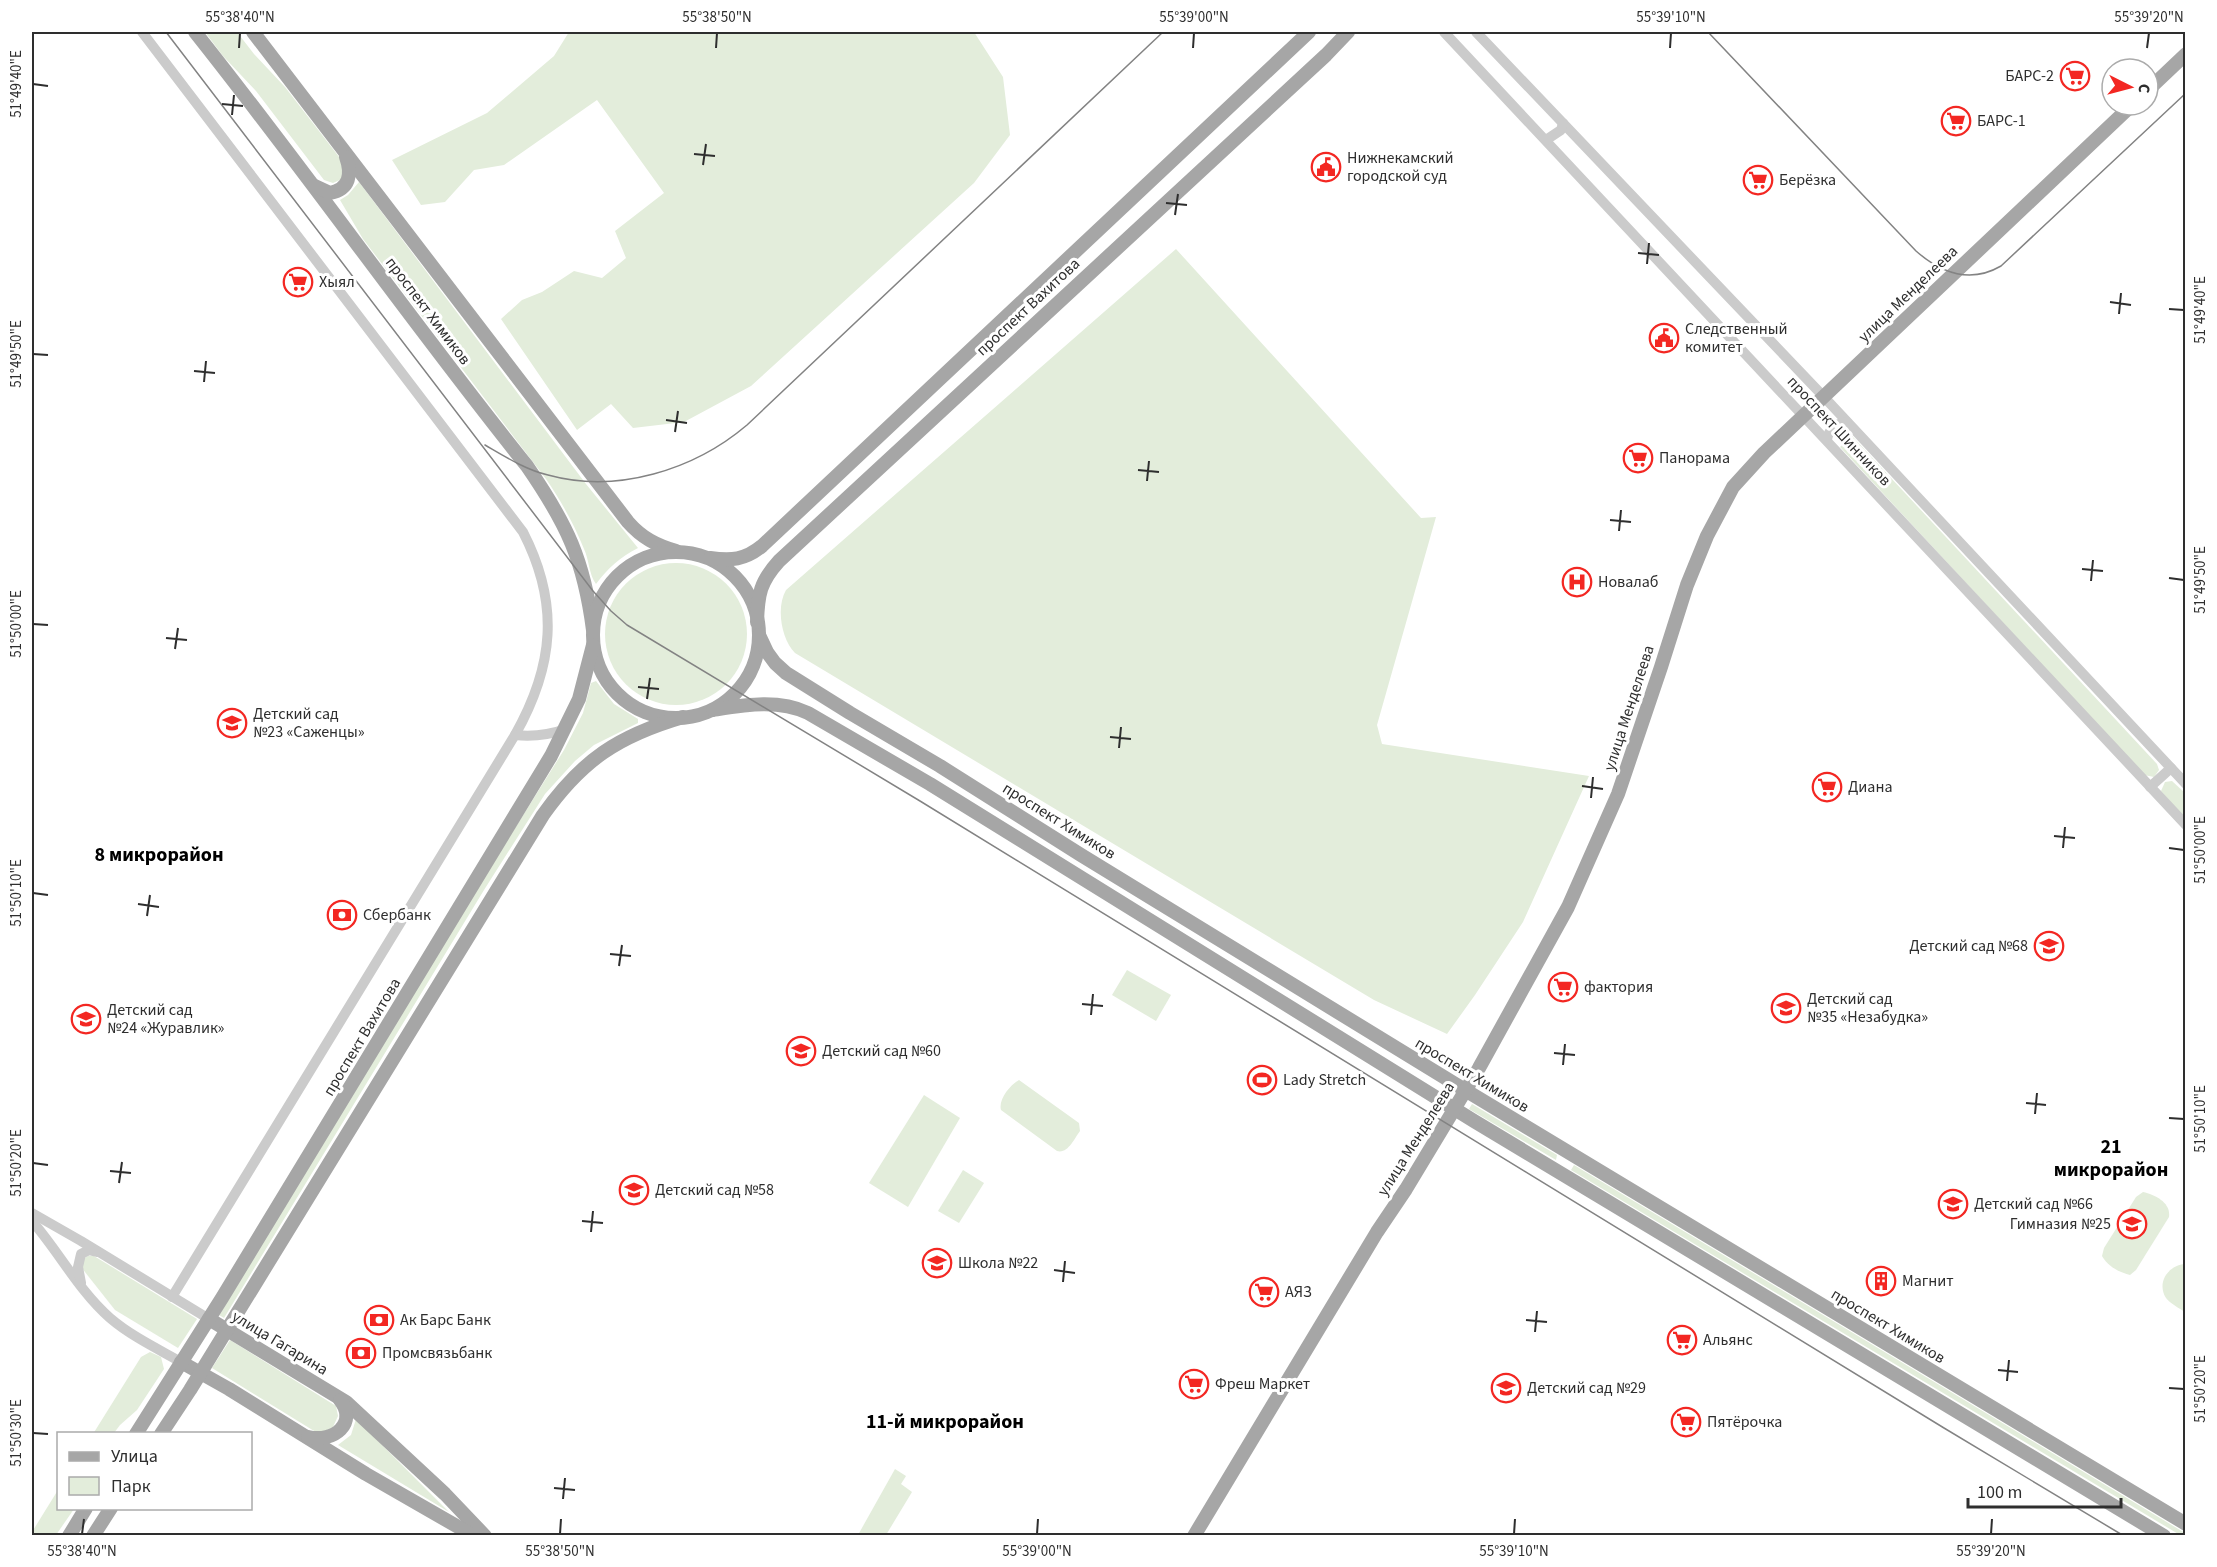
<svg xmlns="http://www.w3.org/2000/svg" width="2217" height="1567" font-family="'Source Sans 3',sans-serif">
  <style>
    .green { fill: #e3eddb }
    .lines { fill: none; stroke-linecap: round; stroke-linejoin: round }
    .minor { stroke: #cbcbcb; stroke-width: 10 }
    .major { stroke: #a6a6a6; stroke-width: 14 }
    .tram { stroke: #838383; stroke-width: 1.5 }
    .ticks { fill: none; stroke: #2e2e2e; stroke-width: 2 }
    .labels { text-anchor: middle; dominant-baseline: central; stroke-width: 6; stroke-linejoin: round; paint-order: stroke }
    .poi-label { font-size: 16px; fill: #2e2e2e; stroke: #fff; text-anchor: start }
    .street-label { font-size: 16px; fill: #2e2e2e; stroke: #fff }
    .quarter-label { font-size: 20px; font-weight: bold; fill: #000; stroke: #fff }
    .neatline { fill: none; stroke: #2e2e2e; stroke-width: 2 }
    .ticks-label { font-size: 15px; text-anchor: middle; fill: #2e2e2e }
  </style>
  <rect width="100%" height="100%" fill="#fff"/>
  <g class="green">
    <path d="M205,32H237L254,54L285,87L343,162L342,179L333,183L324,180L256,91L223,56Z"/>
    <path d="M569,32H974L1003,77L1010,135L974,183L751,386L684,422L633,428L611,404L577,430L501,319L522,300L542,292L574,271L602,278L626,258L615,231L664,193L597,100L504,165L474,170L445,202L421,205L392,160L487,113L554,56Z"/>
    <path d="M359,182L586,484L638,548C620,557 608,568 596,584C589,575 589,559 584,549C574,524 561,501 546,479L363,239L340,200L348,195Z"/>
    <path d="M1176,249L1421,518L1436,517L1377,725L1382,744L1589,776L1523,922L1475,995L1447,1034L1374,1000L795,653C781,639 776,607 786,590Z"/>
    <path d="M1852,436L2157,764L2159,770L2154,777L2144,775L1840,447Z"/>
    <circle cx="676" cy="634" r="71"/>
    <path d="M596,681L614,704L638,719V723L594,745L575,761L545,794L484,890L224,1318L219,1315L478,887L564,750L583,713L591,683Z"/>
    <path d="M2172,781L2185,793V820L2161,791L2165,782Z"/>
    <path d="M1127,970L1171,995L1156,1021L1112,995Z"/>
    <path d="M1019,1080L1079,1123L1080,1131C1074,1139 1068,1154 1057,1151L1001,1110C998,1100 1010,1085 1019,1080Z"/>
    <path d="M924,1095L960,1118L908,1207L869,1183Z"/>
    <path d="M1472,1104L1557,1155L1556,1160L1469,1109Z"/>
    <path d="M1574,1165L2185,1533V1535H2180L1571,1170Z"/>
    <path d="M963,1170L984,1183L959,1223L938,1211Z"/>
    <path d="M2143,1192C2156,1195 2171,1203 2169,1217L2136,1270L2130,1275C2118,1272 2108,1266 2102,1256L2104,1248L2136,1197Z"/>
    <path d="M88,1256H94L197,1319L178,1348L115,1310L81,1267L83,1259Z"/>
    <path d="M2185,1264H2186L2185,1312C2179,1308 2171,1304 2166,1298C2156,1282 2169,1265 2185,1264Z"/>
    <path d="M230,1340L336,1406L338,1416L333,1427L319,1434L212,1368Z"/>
    <path d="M150,1352L161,1357L164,1369L137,1410L120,1425L114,1433L93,1434L141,1357Z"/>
    <path d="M356,1419L449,1512L338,1445L351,1435Z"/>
    <path d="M895,1469L906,1476L901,1484L912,1492L886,1535H858Z"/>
    <path d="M58,1490V1508L74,1509L56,1535H32V1532Z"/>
  </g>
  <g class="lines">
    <g class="minor">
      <path d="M142,32L523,532C560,604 554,666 515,735L172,1297"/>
      <path d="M1444,32L2186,825"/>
      <path d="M1476,32L1824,397L2186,784"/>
      <path d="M1546,140L1561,130L1563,123"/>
      <path d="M1827,440C1829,428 1835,424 1847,422"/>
      <path d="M515,735C534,737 549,735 566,729"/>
      <path d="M2150,787L2171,768"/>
      <path d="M32,1213L81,1241L209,1319"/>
      <path d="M32,1221C59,1252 79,1291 110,1318C131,1336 158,1349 181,1362"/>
      <path d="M81,1283L78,1267L81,1254L89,1250L98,1252"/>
    </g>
    <g class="major">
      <path d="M195,32C308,174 413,324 527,466C567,524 584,560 593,630"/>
      <path d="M253,32L628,522C642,538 656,545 676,551"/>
      <path d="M2148,90L2186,54"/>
      <path d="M315,186L330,193C350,189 352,174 346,157"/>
      <circle cx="676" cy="635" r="83"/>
      <path d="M710,558C731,561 745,560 762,546L1309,32"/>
      <path d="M757,622C758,594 760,582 779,561L1326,55L1348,32"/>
      <path d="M759,635L767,652L775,663L786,673L850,713L940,766L1081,855L1465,1090L2186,1524"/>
      <path d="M713,710C745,705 778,699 808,713L930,784L1474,1121L2164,1536"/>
      <path d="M209,1319L346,1402L445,1494L485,1536"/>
      <path d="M181,1362L229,1389L366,1474L474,1536"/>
      <path d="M136,1434L222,1298L551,756L579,699L593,645"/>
      <path d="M161,1434L190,1390L543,815C582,760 618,736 683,717"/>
      <path d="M308,1437C334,1443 358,1423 340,1400"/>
      <path d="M69,1536L86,1508"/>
      <path d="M93,1536L111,1508"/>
      <path d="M1194,1536L1377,1232L1406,1189L1479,1068L1568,907L1618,794L1661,667L1687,585L1707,536L1733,487L1764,453L2132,105"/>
    </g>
    <g class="tram">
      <path d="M166,32L593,591L611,611L627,625L920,801L1944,1428L2124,1536"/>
      <path d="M1708,32L1916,251C1941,273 1970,284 2001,266L2186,93"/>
      <path d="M485,445C504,456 526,470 548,475C617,494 694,470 747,425L1163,32"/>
    </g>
  </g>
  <path class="ticks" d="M239,48L240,33M716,48L717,33M1193,48L1194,33M1670,48L1671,33M2147,48L2149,33M33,84L48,86M222,104L243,106M232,115L234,95M694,154L715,156M703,165L706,144M1166,203L1187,205M1175,215L1178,194M1638,253L1659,255M1647,264L1649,243M2110,302L2131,305M2169,309L2184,310M2119,314L2121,293M33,354L48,355M194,371L215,373M204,382L206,361M666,420L687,423M675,432L678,411M1138,470L1159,472M1147,481L1149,461M1610,520L1631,522M1619,531L1621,510M2082,569L2103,571M2169,578L2184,580M2091,581L2093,560M33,624L48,625M166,638L187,640M175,649L178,628M638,687L659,689M647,699L650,678M1110,737L1131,739M1119,748L1121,727M1582,786L1603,789M1591,798L1593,777M2054,836L2075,838M2063,848L2065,827M2169,848L2184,850M33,893L48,895M138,904L159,907M147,916L150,895M610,954L631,956M619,966L622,945M1082,1004L1103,1006M1091,1015L1093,994M1554,1053L1575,1055M1563,1065L1565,1044M2026,1103L2046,1105M2035,1114L2037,1093M2169,1118L2184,1119M33,1163L48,1165M110,1171L131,1173M119,1183L122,1162M582,1221L603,1223M591,1232L593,1211M1054,1270L1075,1273M1063,1282L1065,1261M1526,1320L1547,1322M1535,1332L1537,1311M1998,1370L2018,1372M2007,1381L2009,1360M2169,1388L2184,1389M33,1433L48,1434M554,1488L575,1490M563,1499L565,1478M82,1534L84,1519M560,1534L561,1519M1037,1534L1038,1519M1514,1534L1515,1519M1991,1534L1992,1519"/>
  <defs>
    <g id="supermarket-ring" transform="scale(1.5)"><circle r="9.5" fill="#fff" stroke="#f32722" stroke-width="1.5"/><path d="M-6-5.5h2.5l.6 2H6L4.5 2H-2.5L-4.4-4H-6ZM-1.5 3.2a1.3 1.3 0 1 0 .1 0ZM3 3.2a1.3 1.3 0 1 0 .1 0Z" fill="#f32722"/></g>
    <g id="civic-ring" transform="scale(1.5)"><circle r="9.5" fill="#fff" stroke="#f32722" stroke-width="1.5"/><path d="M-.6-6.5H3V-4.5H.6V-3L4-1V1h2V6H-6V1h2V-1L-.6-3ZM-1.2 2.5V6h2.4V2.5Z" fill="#f32722"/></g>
    <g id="hospital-ring" transform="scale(1.5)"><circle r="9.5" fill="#fff" stroke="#f32722" stroke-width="1.5"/><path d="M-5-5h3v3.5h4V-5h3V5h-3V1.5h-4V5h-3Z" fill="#f32722"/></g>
    <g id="school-ring" transform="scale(1.5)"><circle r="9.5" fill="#fff" stroke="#f32722" stroke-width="1.5"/><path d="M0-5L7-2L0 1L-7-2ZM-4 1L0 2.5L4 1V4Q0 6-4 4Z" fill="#f32722"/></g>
    <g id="bank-ring" transform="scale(1.5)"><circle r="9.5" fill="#fff" stroke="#f32722" stroke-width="1.5"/><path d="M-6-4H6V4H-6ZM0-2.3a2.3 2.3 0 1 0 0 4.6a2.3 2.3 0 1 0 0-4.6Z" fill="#f32722"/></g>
    <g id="stadium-ring" transform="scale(1.5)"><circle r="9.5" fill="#fff" stroke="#f32722" stroke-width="1.5"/><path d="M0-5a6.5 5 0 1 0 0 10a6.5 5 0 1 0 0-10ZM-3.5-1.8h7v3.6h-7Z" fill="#f32722"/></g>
    <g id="building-ring" transform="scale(1.5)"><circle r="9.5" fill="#fff" stroke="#f32722" stroke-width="1.5"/><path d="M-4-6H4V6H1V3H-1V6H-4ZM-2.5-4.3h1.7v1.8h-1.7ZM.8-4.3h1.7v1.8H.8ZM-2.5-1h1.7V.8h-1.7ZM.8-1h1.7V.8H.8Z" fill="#f32722"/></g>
  </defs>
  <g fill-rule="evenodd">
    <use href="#supermarket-ring" x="2075" y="76"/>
    <use href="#supermarket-ring" x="1956" y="121"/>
    <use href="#civic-ring" x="1326" y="167"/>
    <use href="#supermarket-ring" x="1758" y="180"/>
    <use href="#supermarket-ring" x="298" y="282"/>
    <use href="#civic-ring" x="1664" y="338"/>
    <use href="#supermarket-ring" x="1638" y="458"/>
    <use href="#hospital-ring" x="1577" y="582"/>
    <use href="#school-ring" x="232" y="723"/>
    <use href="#supermarket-ring" x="1827" y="787"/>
    <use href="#bank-ring" x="342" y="915"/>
    <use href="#school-ring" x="2049" y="946"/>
    <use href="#supermarket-ring" x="1563" y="987"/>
    <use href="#school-ring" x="1786" y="1008"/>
    <use href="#school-ring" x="86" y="1019"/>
    <use href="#school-ring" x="801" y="1051"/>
    <use href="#stadium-ring" x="1262" y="1080"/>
    <use href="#school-ring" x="634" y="1190"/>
    <use href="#school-ring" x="1953" y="1204"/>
    <use href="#school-ring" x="2132" y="1224"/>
    <use href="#school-ring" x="937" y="1263"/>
    <use href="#building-ring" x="1881" y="1281"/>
    <use href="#supermarket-ring" x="1264" y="1292"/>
    <use href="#bank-ring" x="379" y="1320"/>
    <use href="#supermarket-ring" x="1682" y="1340"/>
    <use href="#bank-ring" x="361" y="1353"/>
    <use href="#supermarket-ring" x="1194" y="1384"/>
    <use href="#school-ring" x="1506" y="1388"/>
    <use href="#supermarket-ring" x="1686" y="1422"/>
  </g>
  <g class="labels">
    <g class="poi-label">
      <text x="2054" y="76" text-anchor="end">БАРС-2</text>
      <text x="1977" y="121">БАРС-1</text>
      <text x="1347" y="158">Нижнекамский<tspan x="1347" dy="18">городской суд</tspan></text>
      <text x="1779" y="180">Берёзка</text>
      <text x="319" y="282">Хыял</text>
      <text x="1685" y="329">Следственный<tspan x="1685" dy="18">комитет</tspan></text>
      <text x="1659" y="458">Панорама</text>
      <text x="1598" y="582">Новалаб</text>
      <text x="253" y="714">Детский сад<tspan x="253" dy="18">№23 «Саженцы»</tspan></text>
      <text x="1848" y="787">Диана</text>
      <text x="363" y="915">Сбербанк</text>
      <text x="2028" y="946" text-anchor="end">Детский сад №68</text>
      <text x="1584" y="987">фактория</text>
      <text x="1807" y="999">Детский сад<tspan x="1807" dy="18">№35 «Незабудка»</tspan></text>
      <text x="107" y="1010">Детский сад<tspan x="107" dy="18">№24 «Журавлик»</tspan></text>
      <text x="822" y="1051">Детский сад №60</text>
      <text x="1283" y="1080">Lady Stretch</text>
      <text x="655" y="1190">Детский сад №58</text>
      <text x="1974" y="1204">Детский сад №66</text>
      <text x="2111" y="1224" text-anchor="end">Гимназия №25</text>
      <text x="958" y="1263">Школа №22</text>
      <text x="1902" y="1281">Магнит</text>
      <text x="1285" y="1292">АЯЗ</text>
      <text x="400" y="1320">Ак Барс Банк</text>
      <text x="1703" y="1340">Альянс</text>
      <text x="382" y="1353">Промсвязьбанк</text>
      <text x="1215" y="1384">Фреш Маркет</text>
      <text x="1527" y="1388">Детский сад №29</text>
      <text x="1707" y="1422">Пятёрочка</text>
    </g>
    <g class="street-label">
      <text transform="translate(1908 294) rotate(-44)">улица Менделеева</text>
      <text transform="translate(1028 307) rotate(-43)">проспект Вахитова</text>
      <text transform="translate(428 311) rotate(53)">проспект Химиков</text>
      <text transform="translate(1839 431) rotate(47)">проспект Шинников</text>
      <text transform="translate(1629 708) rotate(-72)">улица Менделеева</text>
      <text transform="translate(1059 821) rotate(32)">проспект Химиков</text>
      <text transform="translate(362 1037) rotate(-59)">проспект Вахитова</text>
      <text transform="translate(1472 1075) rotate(31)">проспект Химиков</text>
      <text transform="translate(1416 1139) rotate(-58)">улица Менделеева</text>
      <text transform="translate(1888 1326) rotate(31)">проспект Химиков</text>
      <text transform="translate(280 1343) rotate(31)">улица Гагарина</text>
    </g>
    <g class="quarter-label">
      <text x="159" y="855">8 микрорайон</text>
      <text x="2111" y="1147">21<tspan x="2111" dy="23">микрорайон</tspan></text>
      <text x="945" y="1422">11-й микрорайон</text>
    </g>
  </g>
  <rect width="2217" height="1567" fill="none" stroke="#ffffff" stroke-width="66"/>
  <rect x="57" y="1432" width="195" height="78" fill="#ffffff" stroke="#ababab" stroke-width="1.5"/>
  <rect x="69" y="1452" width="30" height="9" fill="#a6a6a6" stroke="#ababab" stroke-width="1.5"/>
  <text x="111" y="1462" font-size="18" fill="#2e2e2e">Улица</text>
  <rect x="69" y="1477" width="30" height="18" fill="#e3eddb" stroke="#ababab" stroke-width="1.5"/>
  <text x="111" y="1492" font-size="18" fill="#2e2e2e">Парк</text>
  <g transform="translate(2130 87) rotate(96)"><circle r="28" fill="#ffffff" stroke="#ababab" stroke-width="1.5"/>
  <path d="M0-4.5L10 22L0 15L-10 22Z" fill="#f32722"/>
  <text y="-9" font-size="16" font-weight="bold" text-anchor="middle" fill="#2e2e2e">С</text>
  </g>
  <path d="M1968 1498v9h153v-9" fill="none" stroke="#2e2e2e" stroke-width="3"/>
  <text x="1977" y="1498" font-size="18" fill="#2e2e2e" stroke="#ffffff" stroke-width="4.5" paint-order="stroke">100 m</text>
  <rect x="33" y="33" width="2151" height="1501" class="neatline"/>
  <g class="ticks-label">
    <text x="240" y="22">55°38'40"N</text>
    <text x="717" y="22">55°38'50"N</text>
    <text x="1194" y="22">55°39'00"N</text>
    <text x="1671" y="22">55°39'10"N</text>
    <text x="2149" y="22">55°39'20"N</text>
    <text transform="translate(16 84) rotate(-90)" y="5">51°49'40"E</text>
    <text transform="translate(2200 310) rotate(-90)" y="5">51°49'40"E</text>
    <text transform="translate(16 354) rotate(-90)" y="5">51°49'50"E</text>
    <text transform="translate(2200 580) rotate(-90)" y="5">51°49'50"E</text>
    <text transform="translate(16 624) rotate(-90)" y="5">51°50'00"E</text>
    <text transform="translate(2200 850) rotate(-90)" y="5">51°50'00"E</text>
    <text transform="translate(16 893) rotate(-90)" y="5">51°50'10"E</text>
    <text transform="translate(2200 1119) rotate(-90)" y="5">51°50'10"E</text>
    <text transform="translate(16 1163) rotate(-90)" y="5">51°50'20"E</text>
    <text transform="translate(2200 1389) rotate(-90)" y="5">51°50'20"E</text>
    <text transform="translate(16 1433) rotate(-90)" y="5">51°50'30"E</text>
    <text x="82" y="1556">55°38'40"N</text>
    <text x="560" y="1556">55°38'50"N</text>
    <text x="1037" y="1556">55°39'00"N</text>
    <text x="1514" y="1556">55°39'10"N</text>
    <text x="1991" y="1556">55°39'20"N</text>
  </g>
</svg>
